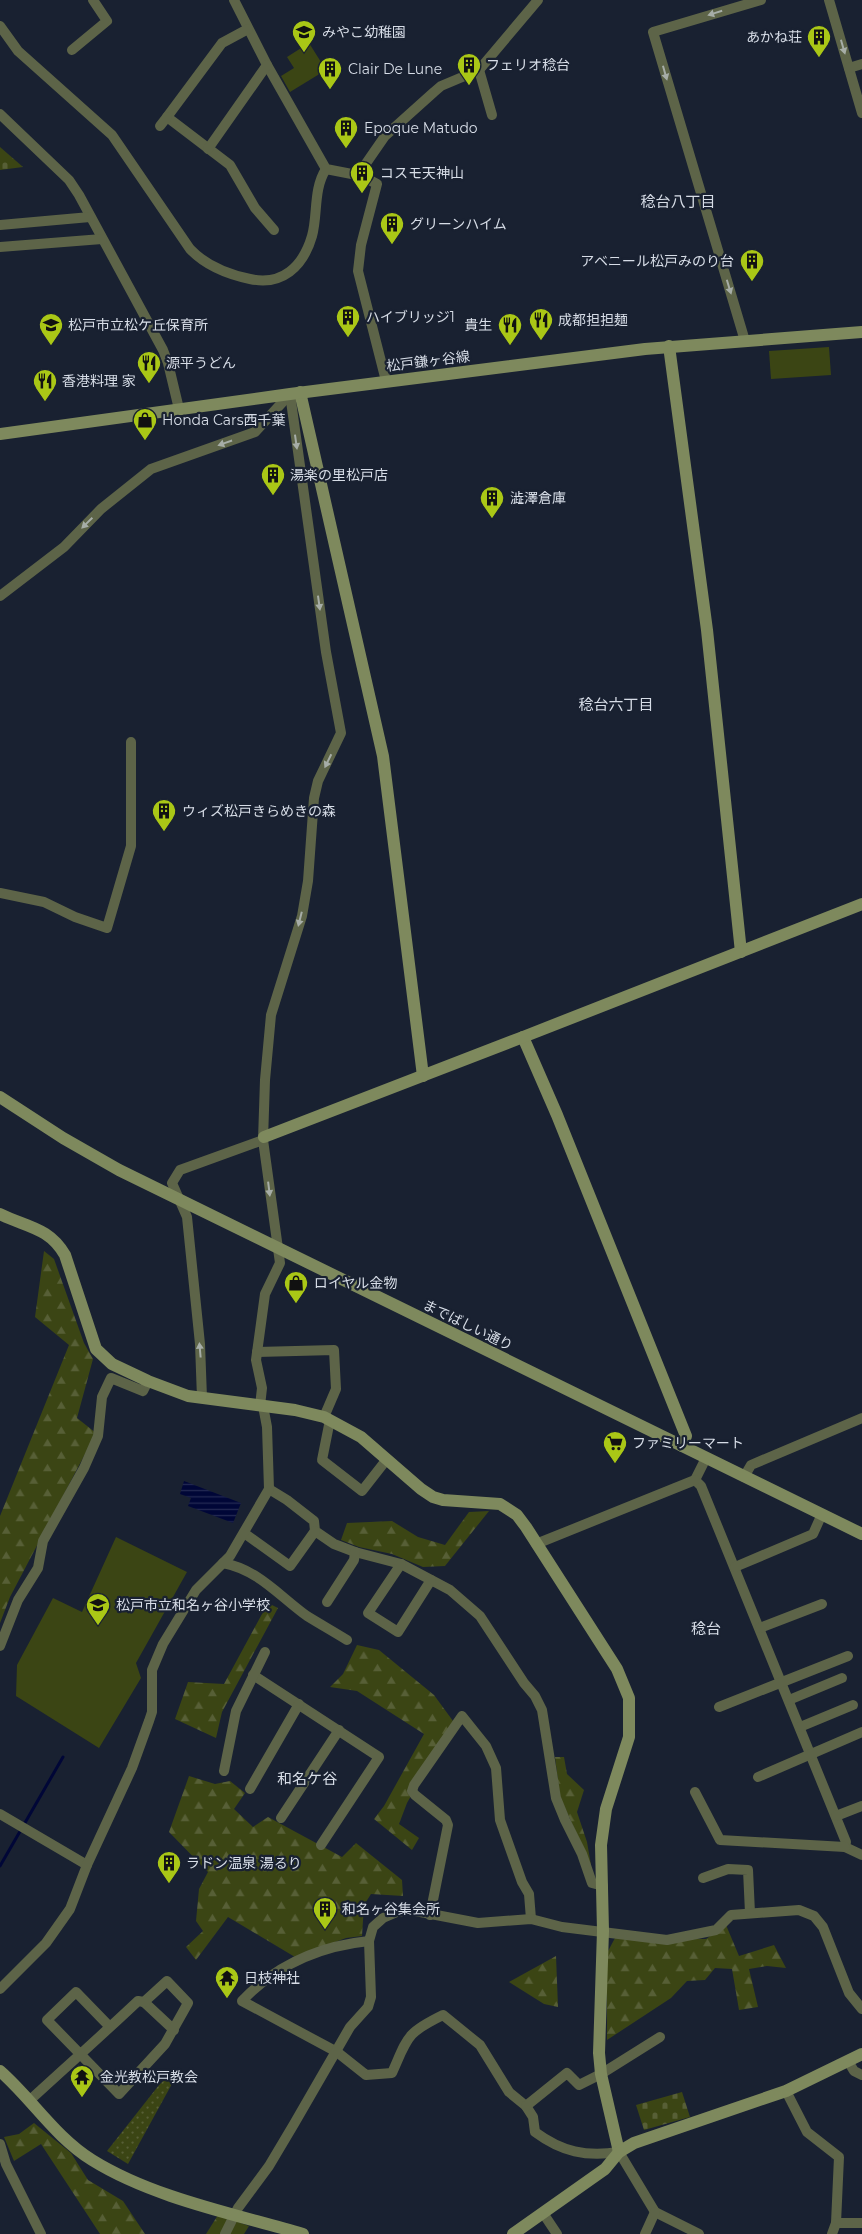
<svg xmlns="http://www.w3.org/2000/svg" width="862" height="2234" font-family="Montserrat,'Noto Sans JP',sans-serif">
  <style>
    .grass { fill: url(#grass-dots) }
    .forest { fill: url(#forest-firs) }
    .cemetery { fill: url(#cemetery-stones) }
    .pitch { fill: #3b4514 }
    .water { fill: url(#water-rules) }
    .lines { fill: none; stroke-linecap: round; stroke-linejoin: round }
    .stream { stroke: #000637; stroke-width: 3 }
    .street { stroke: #5d6448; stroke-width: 10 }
    .secondary { stroke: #7e895d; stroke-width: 12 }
    .oneway { fill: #a6ada7 }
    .labels { text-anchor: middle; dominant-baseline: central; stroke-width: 4.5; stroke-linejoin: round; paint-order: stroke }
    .poi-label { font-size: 14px; fill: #d7dde7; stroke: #192131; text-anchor: start }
    .street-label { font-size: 14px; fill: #d7dde7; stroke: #192131 }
    .neighbourhood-label { font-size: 15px; fill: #d7dde7; stroke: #192131 }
  </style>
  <defs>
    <pattern id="grass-dots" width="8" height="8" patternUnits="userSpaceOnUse" patternTransform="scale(1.25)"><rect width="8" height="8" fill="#3b4514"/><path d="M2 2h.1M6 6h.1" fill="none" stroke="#575f36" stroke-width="1.8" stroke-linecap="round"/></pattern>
    <pattern id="forest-firs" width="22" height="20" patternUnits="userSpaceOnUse" patternTransform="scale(1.25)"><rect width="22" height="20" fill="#3b4514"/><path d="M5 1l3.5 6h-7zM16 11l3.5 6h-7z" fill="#575f36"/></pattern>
    <pattern id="cemetery-stones" width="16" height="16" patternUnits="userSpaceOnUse" patternTransform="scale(1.25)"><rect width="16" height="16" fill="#3b4514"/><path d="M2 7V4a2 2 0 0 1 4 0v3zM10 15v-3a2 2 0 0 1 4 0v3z" fill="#575f36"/></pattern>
    <pattern id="water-rules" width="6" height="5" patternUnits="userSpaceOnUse" patternTransform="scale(1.25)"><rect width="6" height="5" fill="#000637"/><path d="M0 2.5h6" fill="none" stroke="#242a54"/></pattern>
  </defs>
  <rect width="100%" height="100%" fill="#192131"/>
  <path class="grass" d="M176,2069L179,2071L128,2164L107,2151L159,2085Z"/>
  <g class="forest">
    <path d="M44,1251L54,1259L84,1343L93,1359L77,1418L96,1433L10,1597L0,1623V1516L69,1345L35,1317Z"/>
    <path d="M489,1511L445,1566L423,1567L392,1554L359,1547L341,1540L347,1523L392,1521L418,1537L445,1545L469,1512Z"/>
    <path d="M268,1603L278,1608L222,1712L216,1738L175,1719L188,1682L224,1684Z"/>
    <path d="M357,1645L379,1650L434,1695L453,1721L407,1803L399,1824L419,1838L412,1850L374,1819L384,1806L424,1734L357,1691L330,1687L343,1674Z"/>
    <path d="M555,1757H564L567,1774L584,1790L577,1812L587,1842L591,1865L588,1864L579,1839L560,1797Z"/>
    <path d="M189,1776L215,1784L230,1781L245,1793L234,1809L253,1827L268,1817L342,1857L356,1843L402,1880L403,1896L371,1894L364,1905L362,1936L346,1938L295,1957L228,1917L196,1960L186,1947L203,1931L196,1921L199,1889L208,1872L169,1832Z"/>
    <path d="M726,1925L739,1956L774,1945L786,1968L767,1966L749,1969L758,2007L739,2010L732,1969L715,1968L705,1980L687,1981L671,1998L607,2040V1953L615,1938L706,1939Z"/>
    <path d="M556,1956L558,2007L544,2004L509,1982Z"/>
    <path d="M34,2123L71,2153L88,2180L123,2201L145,2234H100L41,2144L14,2161L4,2137L19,2134Z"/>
    <path d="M218,2215L249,2226L244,2234H206Z"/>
  </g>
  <g class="cemetery">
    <path d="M0,147L23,167L0,170Z"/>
    <path d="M682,2092L690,2117L644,2130L636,2105Z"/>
  </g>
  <g class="pitch">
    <path d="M309,43L326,70L290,92L281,76L294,68L287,57Z"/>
    <path d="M829,347L831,375L771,379L769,351Z"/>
    <path d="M116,1537L187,1572L136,1663L141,1678L99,1748L16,1696L17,1665L53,1598L82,1612Z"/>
  </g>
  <path class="water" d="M184,1481L241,1503L233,1523L188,1506L191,1498L180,1494Z"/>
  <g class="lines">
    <path class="stream" d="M0,1866L63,1757"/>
    <g class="street">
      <path d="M234,0L267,65L326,169L362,176L377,184L361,245L358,271L386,381"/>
      <path d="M829,0L862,113"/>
      <path d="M0,26L18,51L112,135L190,249C206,266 226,274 250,279C282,286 303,267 312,236C318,215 313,189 326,169"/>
      <path d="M248,29L222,43L167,117L230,165L255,208L274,230"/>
      <path d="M72,50L107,21L93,0"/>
      <path d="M849,68L862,64"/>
      <path d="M479,70L492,115"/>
      <path d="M0,114L69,180L79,195L163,350L168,363L179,409"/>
      <path d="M160,126L167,117"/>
      <path d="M208,149L267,65"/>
      <path d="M358,175L385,136L434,92L441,86L479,70L538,0"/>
      <path d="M0,225L90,217"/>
      <path d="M0,247L102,239"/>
      <path d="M745,341L653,32L761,0"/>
      <path d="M0,596L64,547L101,509L151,469L255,432L290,394"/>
      <path d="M0,893L44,902L75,917L107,928L131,846V742"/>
      <path d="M257,1352L334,1350L336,1389L324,1417"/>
      <path d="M202,1398L200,1344L187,1217L172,1183L180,1170L263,1140L265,1080L271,1015L302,916L308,881L314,798L318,781L341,733L326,652L290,394"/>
      <path d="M260,1406L262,1388L256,1360L265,1294L280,1263L263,1140"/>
      <path d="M330,1420L322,1460L362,1491L387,1459"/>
      <path d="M706,1458L695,1480L701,1486L846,1842L845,1847L862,1855"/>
      <path d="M744,1477L751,1465L862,1418"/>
      <path d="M269,1489L287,1500L314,1521L315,1531L334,1544L355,1552L401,1564L450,1590L480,1616L524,1683L535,1696L542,1710L556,1798L565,1820L582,1854L592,1883L603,1886"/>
      <path d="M244,1533L290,1566L315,1531"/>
      <path d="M536,1544L695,1480"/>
      <path d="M223,1563C259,1570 279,1596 307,1616C320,1624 334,1632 347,1640"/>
      <path d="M401,1564L368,1613L398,1632L431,1580"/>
      <path d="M735,1567L813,1534L822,1514"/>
      <path d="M327,1602L354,1560L355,1552"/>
      <path d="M760,1628L822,1604"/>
      <path d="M0,1646L18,1600L38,1568L43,1541L84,1468L98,1436L102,1397L111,1378L143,1391L148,1381"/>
      <path d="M253,1675L379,1757L321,1845"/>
      <path d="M789,1700L842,1678"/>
      <path d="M719,1707L848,1656"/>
      <path d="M800,1727L853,1705"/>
      <path d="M224,1771L236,1711L265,1652"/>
      <path d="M758,1777L862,1732"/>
      <path d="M250,1789L299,1704"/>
      <path d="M695,1792L720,1840L845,1847"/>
      <path d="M0,1814L87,1865"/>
      <path d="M836,1816L862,1806"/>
      <path d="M281,1818L339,1730"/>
      <path d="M703,1878L728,1869L748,1870L750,1913"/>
      <path d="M430,1915L448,1825L446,1820L415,1795L412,1791L414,1785L462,1716L486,1746L496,1768L500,1820L522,1882L529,1894L531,1919"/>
      <path d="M369,1941C320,1946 276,1965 242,2001L337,2052L366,2075L392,2073C408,2037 406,2033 443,2015L480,2045L509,2092L526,2106L533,2117L535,2132C562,2152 586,2157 619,2152L655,2212L699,2234"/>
      <path d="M0,1989L46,1943L70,1909L87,1865L132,1768L149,1721L152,1712V1670L163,1644L196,1590L230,1556L269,1489L267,1427L263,1406"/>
      <path d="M144,2002L174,2030"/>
      <path d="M848,2061L854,2071L862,2075"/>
      <path d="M786,2091L807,2132L839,2157L836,2223"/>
      <path d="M29,2101C65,2068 102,2035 138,2001L144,2002L167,1981L188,2003L165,2044L119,2094L47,2020L76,1992L110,2027"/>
      <path d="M526,2106L567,2073L579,2085L601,2074L660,2037"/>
      <path d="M0,2144L6,2164L41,2234"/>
      <path d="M543,2213L557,2234"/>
      <path d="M225,2234L238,2208L269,2166L294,2124L350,2027L368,2007L371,1997L369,1941L373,1927L383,1918L397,1912L410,1910L478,1923L531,1919L562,1927L667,1940L716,1930L731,1915L799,1910L814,1916L823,1927L849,1993L862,2009"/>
      <path d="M645,2234L655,2212"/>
      <path d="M832,2234L836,2223H862"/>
    </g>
    <g class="secondary">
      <path d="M669,346L707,630L741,952"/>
      <path d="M300,392L383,756L423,1076"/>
      <path d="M0,434L290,394L645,349L862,332"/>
      <path d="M523,1037L557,1115L686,1436L682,1446"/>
      <path d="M0,1097L63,1138L119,1170L862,1534"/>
      <path d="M264,1137L523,1037L862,904"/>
      <path d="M0,1214C26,1227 49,1227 65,1255L96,1349L112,1364L148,1381L188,1396L295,1410L324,1417L361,1437L421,1489L433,1497L443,1500L500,1504L517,1515L526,1527L617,1669L629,1698V1737L606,1809L601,1845L603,1931L599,2053L601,2074L619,2152"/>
      <path d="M0,2071C32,2099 55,2137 92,2160C153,2198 235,2214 303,2234"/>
      <path d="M513,2234L605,2169L619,2152L634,2143L786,2091L862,2054"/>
    </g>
  </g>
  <defs><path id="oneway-solid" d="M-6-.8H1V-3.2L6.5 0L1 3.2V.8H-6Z" transform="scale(1.25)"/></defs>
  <g class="oneway">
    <use href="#oneway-solid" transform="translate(715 13) rotate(163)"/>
    <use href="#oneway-solid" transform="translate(843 47) rotate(74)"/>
    <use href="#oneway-solid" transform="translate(665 73) rotate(74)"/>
    <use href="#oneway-solid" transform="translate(729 287) rotate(73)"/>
    <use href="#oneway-solid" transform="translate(296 442) rotate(82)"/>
    <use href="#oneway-solid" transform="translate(225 443) rotate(161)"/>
    <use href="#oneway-solid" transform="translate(87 523) rotate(136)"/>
    <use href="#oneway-solid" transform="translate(319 603) rotate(82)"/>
    <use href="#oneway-solid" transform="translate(328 761) rotate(116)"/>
    <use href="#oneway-solid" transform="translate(300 919) rotate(104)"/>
    <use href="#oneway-solid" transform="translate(269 1189) rotate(83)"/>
    <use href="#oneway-solid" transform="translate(200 1350) rotate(-95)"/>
  </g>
  <defs>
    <g id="school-pin" transform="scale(1.25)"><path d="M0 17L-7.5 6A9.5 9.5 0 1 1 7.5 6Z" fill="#aac716" stroke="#192131"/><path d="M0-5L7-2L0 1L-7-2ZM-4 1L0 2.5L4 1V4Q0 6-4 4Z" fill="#111"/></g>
    <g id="building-pin" transform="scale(1.25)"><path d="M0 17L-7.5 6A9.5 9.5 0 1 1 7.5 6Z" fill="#aac716" stroke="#192131"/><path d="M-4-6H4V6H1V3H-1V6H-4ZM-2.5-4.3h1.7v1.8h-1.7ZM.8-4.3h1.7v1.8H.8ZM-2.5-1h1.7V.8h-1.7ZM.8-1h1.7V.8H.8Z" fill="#111"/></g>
    <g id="restaurant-pin" transform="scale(1.25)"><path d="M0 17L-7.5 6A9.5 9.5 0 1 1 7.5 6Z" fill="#aac716" stroke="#192131"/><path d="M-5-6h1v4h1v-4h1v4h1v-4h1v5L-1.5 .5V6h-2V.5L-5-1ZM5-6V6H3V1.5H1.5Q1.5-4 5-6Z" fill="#111"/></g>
    <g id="shop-pin" transform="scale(1.25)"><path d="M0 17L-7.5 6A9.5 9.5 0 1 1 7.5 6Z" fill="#aac716" stroke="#192131"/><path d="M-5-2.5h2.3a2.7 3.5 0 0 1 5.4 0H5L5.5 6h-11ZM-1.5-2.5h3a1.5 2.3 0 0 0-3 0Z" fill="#111"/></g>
    <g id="supermarket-pin" transform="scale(1.25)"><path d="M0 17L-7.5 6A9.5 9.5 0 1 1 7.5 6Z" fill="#aac716" stroke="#192131"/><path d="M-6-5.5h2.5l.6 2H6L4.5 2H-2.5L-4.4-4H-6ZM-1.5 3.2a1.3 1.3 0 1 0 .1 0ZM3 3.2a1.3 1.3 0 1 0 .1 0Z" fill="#111"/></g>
    <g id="temple-pin" transform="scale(1.25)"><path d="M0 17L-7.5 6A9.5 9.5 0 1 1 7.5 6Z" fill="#aac716" stroke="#192131"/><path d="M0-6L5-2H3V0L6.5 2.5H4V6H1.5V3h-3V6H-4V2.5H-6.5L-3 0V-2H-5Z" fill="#111"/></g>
  </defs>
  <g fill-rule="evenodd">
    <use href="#school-pin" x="304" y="32"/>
    <use href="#building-pin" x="819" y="37"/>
    <use href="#building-pin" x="469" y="65"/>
    <use href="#building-pin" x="330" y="69"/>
    <use href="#building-pin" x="346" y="128"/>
    <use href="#building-pin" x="362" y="173"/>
    <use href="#building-pin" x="392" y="224"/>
    <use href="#building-pin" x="752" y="261"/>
    <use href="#building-pin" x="348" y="317"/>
    <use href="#restaurant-pin" x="541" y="320"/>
    <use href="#school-pin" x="51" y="325"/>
    <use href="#restaurant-pin" x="510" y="325"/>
    <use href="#restaurant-pin" x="149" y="363"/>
    <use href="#restaurant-pin" x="45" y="381"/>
    <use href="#shop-pin" x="145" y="420"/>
    <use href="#building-pin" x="273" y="475"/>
    <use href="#building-pin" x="492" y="498"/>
    <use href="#building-pin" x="164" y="811"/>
    <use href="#shop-pin" x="296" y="1283"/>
    <use href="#supermarket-pin" x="615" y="1443"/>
    <use href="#school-pin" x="98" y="1605"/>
    <use href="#building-pin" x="169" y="1863"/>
    <use href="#building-pin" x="325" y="1909"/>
    <use href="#temple-pin" x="227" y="1978"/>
    <use href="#temple-pin" x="82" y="2077"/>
  </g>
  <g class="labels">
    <g class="poi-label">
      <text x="322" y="32">みやこ幼稚園</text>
      <text x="802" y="37" text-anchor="end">あかね荘</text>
      <text x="486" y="65">フェリオ稔台</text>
      <text x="348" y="69">Clair De Lune</text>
      <text x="364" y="128">Epoque Matudo</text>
      <text x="380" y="173">コスモ天神山</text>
      <text x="410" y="224">グリーンハイム</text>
      <text x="734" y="261" text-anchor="end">アベニール松戸みのり台</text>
      <text x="366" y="317">ハイブリッジ1</text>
      <text x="558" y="320">成都担担麺</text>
      <text x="68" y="325">松戸市立松ケ丘保育所</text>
      <text x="492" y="325" text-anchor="end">貴生</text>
      <text x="166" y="363">源平うどん</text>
      <text x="62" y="381">香港料理 家</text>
      <text x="162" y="420">Honda Cars西千葉</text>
      <text x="290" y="475">湯楽の里松戸店</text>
      <text x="510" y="498">澁澤倉庫</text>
      <text x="182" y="811">ウィズ松戸きらめきの森</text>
      <text x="314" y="1283">ロイヤル金物</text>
      <text x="632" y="1443">ファミリーマート</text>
      <text x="116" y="1605">松戸市立和名ヶ谷小学校</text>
      <text x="186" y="1863">ラドン温泉 湯るり</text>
      <text x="342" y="1909">和名ヶ谷集会所</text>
      <text x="244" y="1978">日枝神社</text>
      <text x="100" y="2077">金光教松戸教会</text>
    </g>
    <g class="street-label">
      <text transform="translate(428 361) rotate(-7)">松戸鎌ヶ谷線</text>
      <text transform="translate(468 1325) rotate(26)">までばしい通り</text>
    </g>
    <g class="neighbourhood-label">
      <text x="678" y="201">稔台八丁目</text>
      <text x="616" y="704">稔台六丁目</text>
      <text x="706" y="1628">稔台</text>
      <text x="307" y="1778">和名ケ谷</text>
    </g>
  </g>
</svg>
